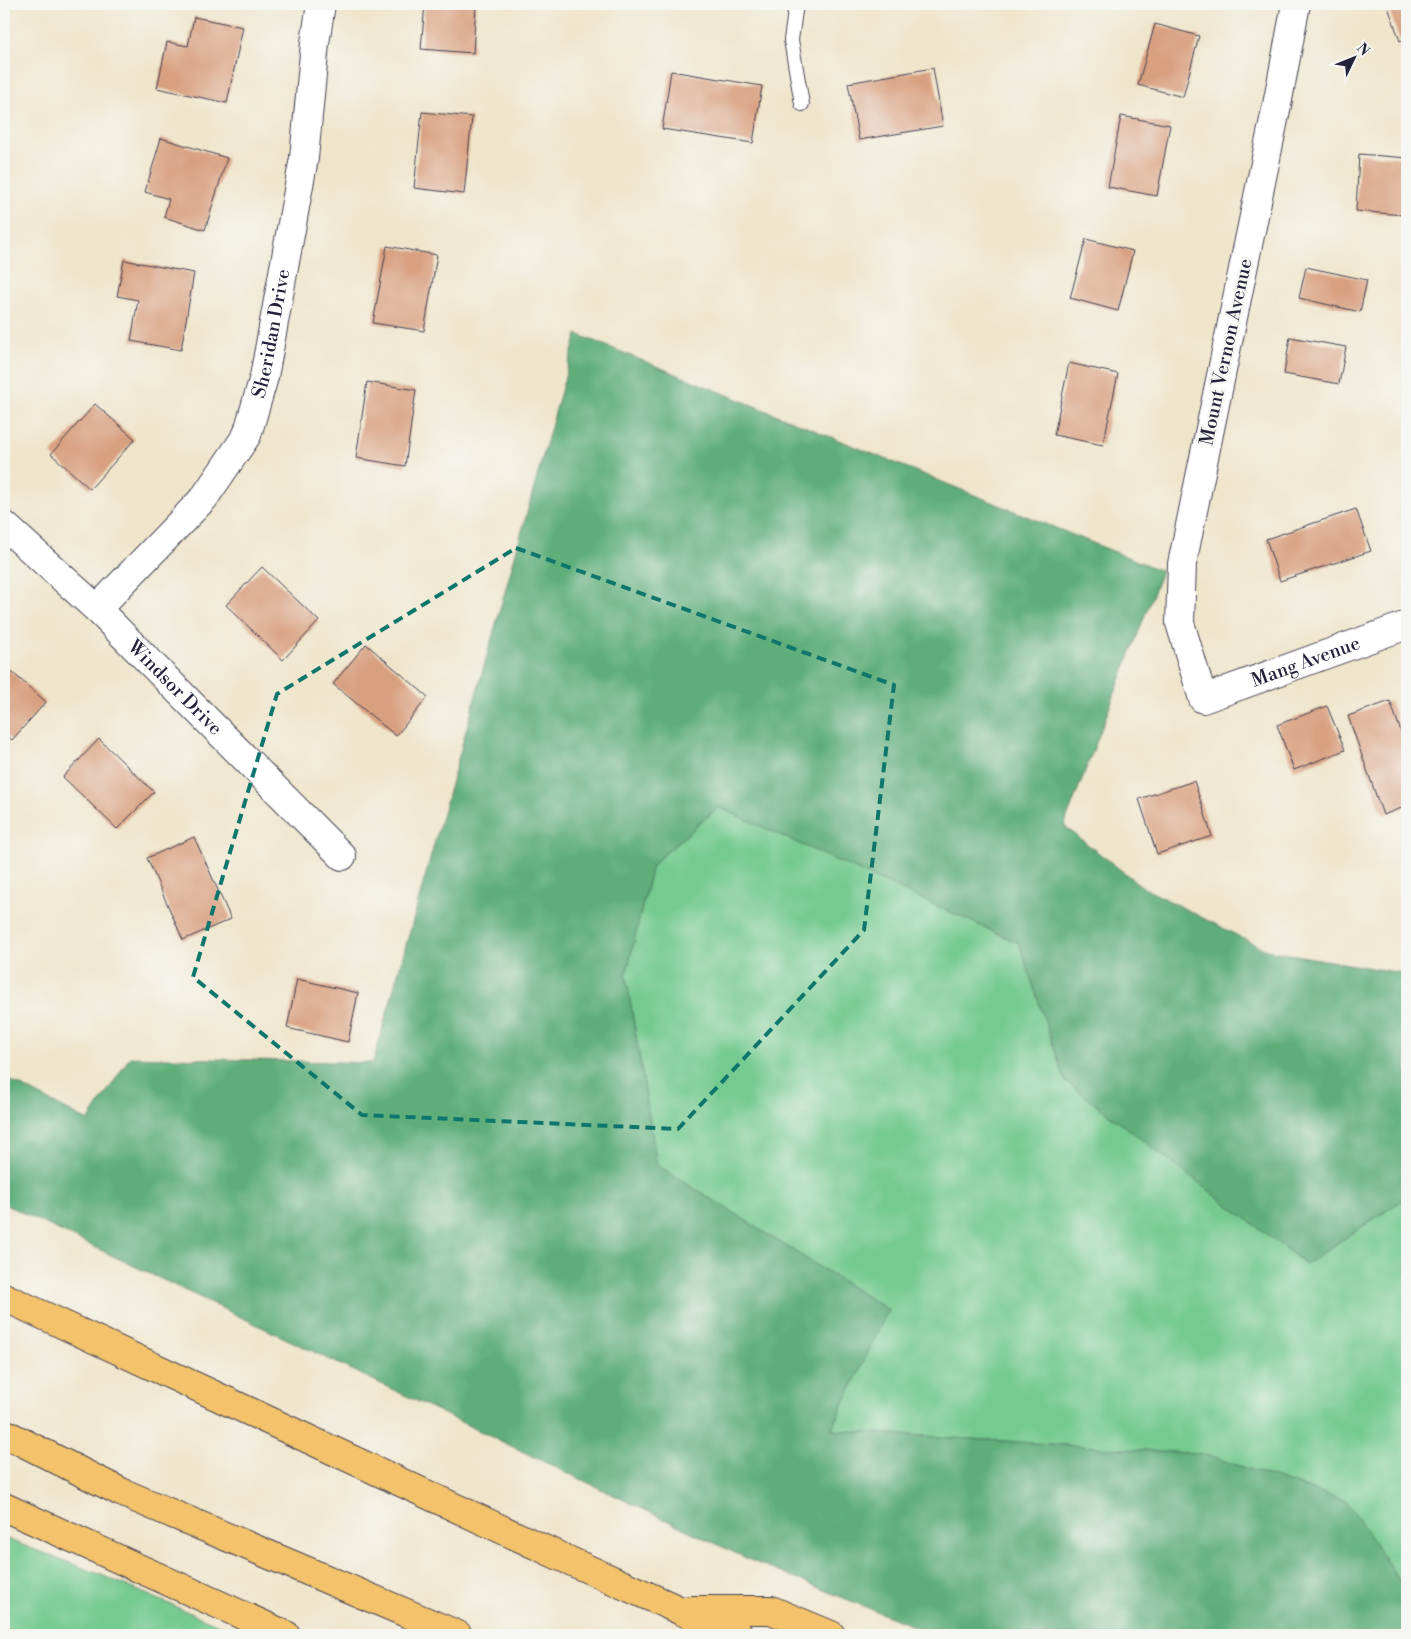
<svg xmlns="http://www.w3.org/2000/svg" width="1411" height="1639" font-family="'Libre Bodoni',serif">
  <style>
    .green { fill: #74ca8f; stroke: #4b7665 }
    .forest { fill: #5fae7a; stroke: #40685a }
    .building { fill: #d9a080 }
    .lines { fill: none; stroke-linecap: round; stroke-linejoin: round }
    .lane-casing { stroke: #413f51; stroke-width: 16 }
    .street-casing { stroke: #413f51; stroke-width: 30 }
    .highway-casing { stroke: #413f51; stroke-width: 30 }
    .lane { stroke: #fff; stroke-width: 14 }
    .street { stroke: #fff; stroke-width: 28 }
    .highway { stroke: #f3c26a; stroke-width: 28 }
    .marked { fill: none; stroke: #0f766e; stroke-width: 4; stroke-dasharray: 10 6; stroke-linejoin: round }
    .labels { text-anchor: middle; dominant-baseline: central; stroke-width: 5; stroke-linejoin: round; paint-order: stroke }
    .street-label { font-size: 19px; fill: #22223b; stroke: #f6f6f2 }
  </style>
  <rect width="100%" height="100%" fill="#f6f6f2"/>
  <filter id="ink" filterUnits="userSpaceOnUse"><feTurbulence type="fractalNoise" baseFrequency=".02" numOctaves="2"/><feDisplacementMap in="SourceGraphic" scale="10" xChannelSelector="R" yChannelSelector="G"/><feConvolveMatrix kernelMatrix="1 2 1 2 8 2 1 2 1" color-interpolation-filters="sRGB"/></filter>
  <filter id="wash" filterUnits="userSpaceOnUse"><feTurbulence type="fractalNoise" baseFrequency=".0096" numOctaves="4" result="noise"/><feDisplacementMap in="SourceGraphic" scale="20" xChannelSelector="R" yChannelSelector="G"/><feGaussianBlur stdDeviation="1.12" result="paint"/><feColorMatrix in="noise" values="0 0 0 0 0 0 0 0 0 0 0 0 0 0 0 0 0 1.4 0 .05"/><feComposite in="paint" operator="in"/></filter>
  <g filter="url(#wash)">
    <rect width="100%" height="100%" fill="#efe5cb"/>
    <g class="green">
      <path d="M719,807L1019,943L1065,1081L1306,1264L1407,1197V1592L1346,1501L1203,1454L831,1430L888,1310L657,1165L626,975L652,865Z"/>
      <path d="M4,1538L99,1574L242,1635H4Z"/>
    </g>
    <path class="forest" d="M577,334L1162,571L1064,826L1144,888L1266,950L1407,974V1197L1306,1264L1065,1081L1019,943L718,807L652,865L626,975L657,1165L888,1310L831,1430L1203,1454L1346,1501L1407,1592V1635H935L752,1561L4,1204V1077L88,1121L130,1057L373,1063Z"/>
    <g id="blocks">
      <g class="building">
        <path d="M425,4H476L473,53L421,49Z"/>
        <path d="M1387,4H1407V38L1400,41Z"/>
        <path d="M194,17L243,27L227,103L157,88L167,42L188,46Z"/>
        <path d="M1155,24L1199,36L1183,97L1138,85Z"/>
        <path d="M933,68L943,126L859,140L848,83Z"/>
        <path d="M671,71L762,86L753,143L662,129Z"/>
        <path d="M422,112L472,117L464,194L414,188Z"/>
        <path d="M1121,116L1170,125L1157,196L1108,187Z"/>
        <path d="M161,138L227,158L205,230L164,217L169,199L145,192Z"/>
        <path d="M1359,154L1407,158L1403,215L1356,211Z"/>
        <path d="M1086,239L1133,251L1118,311L1070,298Z"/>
        <path d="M387,246L437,255L424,331L373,323Z"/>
        <path d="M124,260L194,273L181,350L131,341L138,300L117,296Z"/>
        <path d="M1306,267L1367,280L1360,312L1299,298Z"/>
        <path d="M1290,337L1346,347L1339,384L1284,374Z"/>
        <path d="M1069,363L1118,374L1103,445L1054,435Z"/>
        <path d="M367,382L416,390L405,466L356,458Z"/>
        <path d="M95,404L135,439L90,489L51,454Z"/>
        <path d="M1356,509L1371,551L1280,581L1266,539Z"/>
        <path d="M262,567L319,621L283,660L226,605Z"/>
        <path d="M366,644L428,697L396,736L333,684Z"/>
        <path d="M4,665L46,702L12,740L4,733Z"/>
        <path d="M1390,701L1407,748V806L1383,815L1348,716Z"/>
        <path d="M1327,706L1345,750L1294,770L1277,725Z"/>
        <path d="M99,739L154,792L117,829L63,777Z"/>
        <path d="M1194,781L1212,836L1157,854L1139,799Z"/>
        <path d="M194,837L231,919L183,940L147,858Z"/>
        <path d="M297,979L358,993L348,1042L287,1028Z"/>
      </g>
    </g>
  </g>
  <g filter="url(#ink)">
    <use href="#blocks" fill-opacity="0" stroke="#413f51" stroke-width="1"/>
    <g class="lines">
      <g class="lane-casing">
        <path id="lane" d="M796,4L791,40L802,104"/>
      </g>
      <g class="street-casing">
        <g id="street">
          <path id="s1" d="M1296,4L1277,105L1182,564L1180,623L1203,699L1407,625"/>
          <path id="s2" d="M4,525L97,609L342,856"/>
          <path id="s3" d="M97,609L204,498L247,435L264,377L304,158L315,43L321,4"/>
        </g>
      </g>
      <g class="highway-casing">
        <g id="highway">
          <path d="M4,1297L559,1556L679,1610L739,1635"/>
          <path d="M4,1433L121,1492L458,1635"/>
          <path d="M4,1507L286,1635"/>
          <path d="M690,1610H771L831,1635"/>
        </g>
      </g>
      <use href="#lane" class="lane"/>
      <use href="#street" class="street"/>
      <use href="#highway" class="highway"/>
    </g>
  </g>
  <path class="marked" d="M516,548L894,685L864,930L678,1129L362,1115L193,977L277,694Z"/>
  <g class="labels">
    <g class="street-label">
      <text stroke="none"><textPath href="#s3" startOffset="335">Sheridan Drive</textPath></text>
      <text transform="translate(1226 352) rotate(-78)">Mount Vernon Avenue</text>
      <text stroke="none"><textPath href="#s1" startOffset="819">Mang Avenue</textPath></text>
      <text stroke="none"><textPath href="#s2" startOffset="236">Windsor Drive</textPath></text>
    </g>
  </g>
  <rect width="1411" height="1639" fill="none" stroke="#f6f6f2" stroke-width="20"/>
  <g transform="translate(1354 58) rotate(47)" stroke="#f6f6f2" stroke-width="4" paint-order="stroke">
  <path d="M0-4L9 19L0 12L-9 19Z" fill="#22223b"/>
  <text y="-8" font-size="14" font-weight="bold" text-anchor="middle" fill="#22223b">N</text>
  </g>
</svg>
